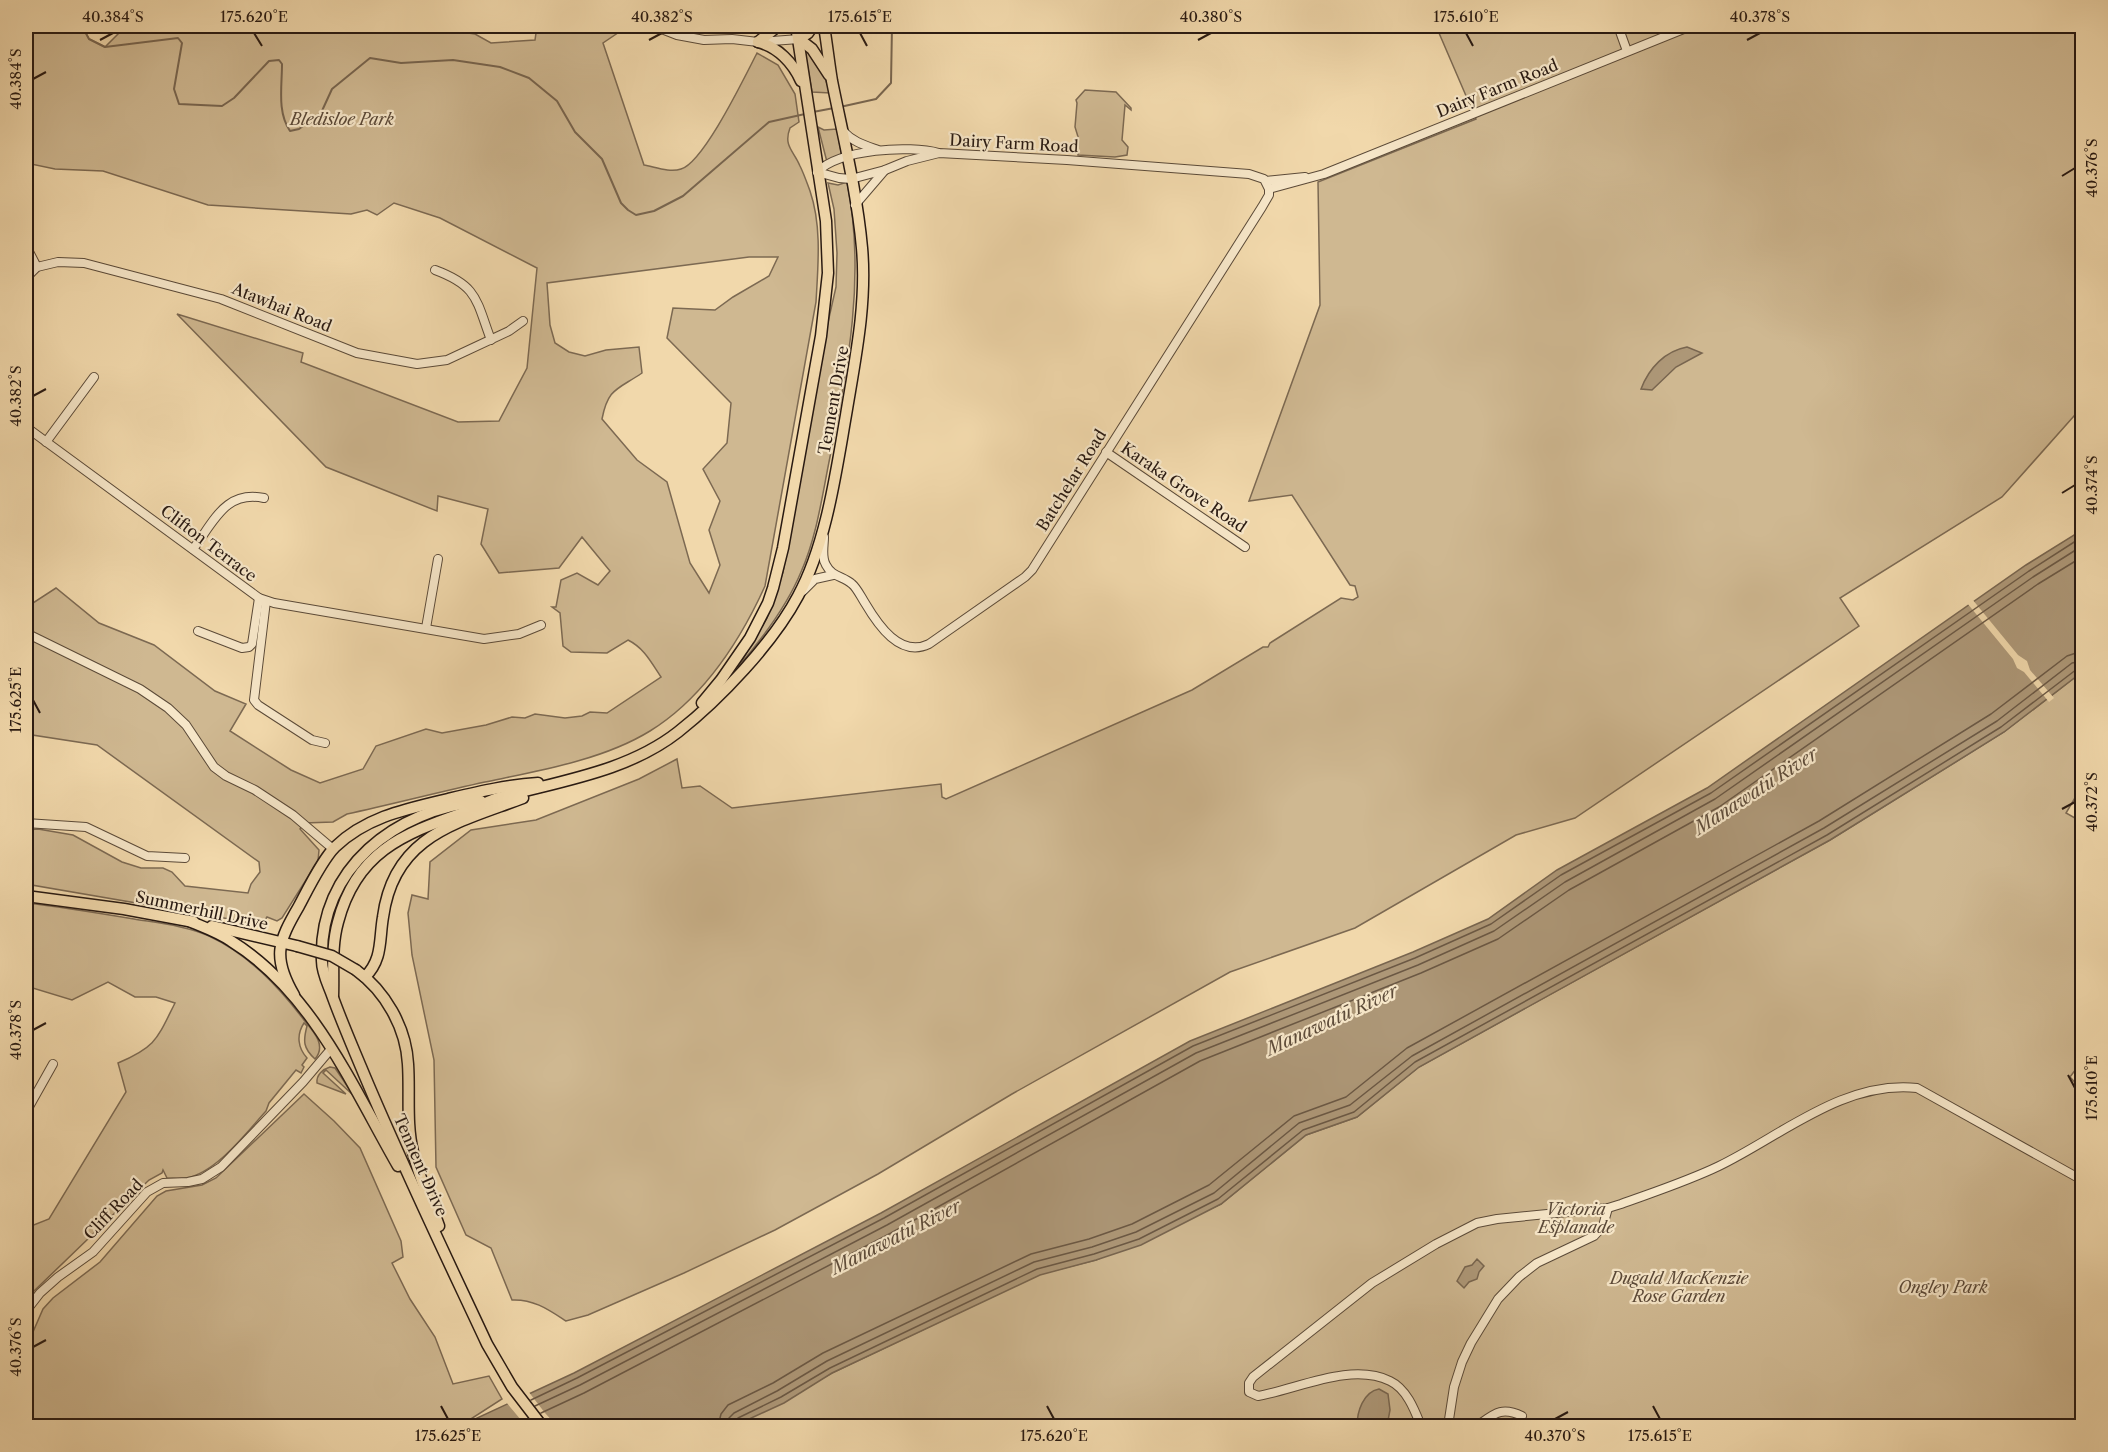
<svg xmlns="http://www.w3.org/2000/svg" width="2108" height="1452" font-family="'Libre Caslon Text',serif">
  <style>
    .green { fill: #cfb891; stroke: #7c6952; stroke-width: 1.5; fill-rule: evenodd }
    .water { fill: #ad9777; stroke: #78654f; stroke-width: 1.5 }
    .pier { fill: #f1d8ab }
    .lines { fill: none; stroke-linecap: round; stroke-linejoin: round }
    .shore { stroke: #6b5844; stroke-width: 1.5 }
    .stream { stroke: #78654f; stroke-width: 2 }
    .minor-casing { stroke: #5b4a38; stroke-width: 10 }
    .major-casing { stroke: #291a12; stroke-width: 13 }
    .minor { stroke: #f6e6c8; stroke-width: 8 }
    .major { stroke: #f1d8ab; stroke-width: 10 }
    .major-bridge-casing { stroke: #291a12; stroke-width: 13; stroke-linecap: butt }
    .major-bridge { stroke: #f1d8ab; stroke-width: 10 }
    .ticks { fill: none; stroke: #291a12; stroke-width: 2 }
    .labels { text-anchor: middle; dominant-baseline: central; stroke-width: 4.5; stroke-linejoin: round; paint-order: stroke }
    .street-label { font-size: 16px; fill: #291a12; stroke: #f6e6c8 }
    .park-label { font-size: 16px; font-style: italic; fill: #5b4938; stroke: #f6e6c8 }
    .water-label { font-size: 18px; font-style: italic; fill: #5e4c3a; stroke: #f6e6c8 }
    .neatline { fill: none; stroke: #291a12; stroke-width: 2 }
    .ticks-label { font-size: 15px; text-anchor: middle; fill: #291a12 }
  </style>
  <rect width="100%" height="100%" fill="#f1d8ab"/>
  <filter id="stains"><feTurbulence type="fractalNoise" baseFrequency=".00333" numOctaves="4"/><feColorMatrix values="0 0 0 0 .2 0 0 0 0 .09 0 0 0 0 .02 0 0 0 .5 -.17"/></filter>
  <radialGradient id="worn" r=".72"><stop offset=".6" stop-color="#630" stop-opacity="0"/><stop offset="1" stop-color="#630" stop-opacity=".3"/></radialGradient>
  <g class="green">
    <path d="M26,26H82L89,39L105,47L126,26H421L475,34L491,43L535,40L537,26H628L603,43L644,165C655,167 670,173 681,169C704,162 745,76 757,53L778,65L795,94L799,122L790,128C783,146 794,151 800,166C804,174 807,183 810,191C822,226 818,266 816,302L765,586C740,641 703,698 650,731C603,760 538,771 485,782C439,792 393,804 347,814L333,822L304,823L300,829L319,850L318,861L282,918L277,921L267,917L260,927L241,921L26,884V830L38,829L73,835L122,862L141,868H163L172,872L185,886L248,893L251,884L260,872L259,862L97,745L26,734V596L33,603L56,588L99,623L154,645L215,691L246,704L230,731L291,770L320,783L363,769L376,746L426,729L442,733L486,725L512,717L525,718L535,714L565,718L582,716L590,712L607,713L661,677C651,662 644,648 628,640L607,653L571,652L563,646L560,613L552,607H556L561,580L577,573L598,585L610,571L582,537L559,568L499,573L481,544L488,509L438,496L437,511L326,467L177,314L303,353L301,362L458,422L499,421L527,368L537,268L440,218L394,203L377,215L367,210L351,214L208,205L103,171L55,169L26,163ZM749,257H778L769,276L733,297L715,310L673,308L667,338L731,403L727,443L703,469L720,501L709,530L720,565L709,593L690,563L667,482L637,460L602,419C608,388 617,390 642,373L639,347L606,350L585,356L569,352L555,343L550,325L547,283Z"/>
    <path d="M1436,26H2082V407L2002,497L1840,598L1859,626L1575,818L1516,835L1355,928L1230,972L1012,1094L878,1174L775,1230L684,1273L588,1315L566,1321C549,1310 534,1299 512,1300L491,1248L466,1235L436,1167L434,1060L412,955L408,913L412,895L428,899L430,862L471,830L536,820L639,779L677,759L682,788L700,786L732,808L941,784L942,797L946,799L1192,690L1263,647H1268L1270,643L1341,598L1353,600L1358,597L1355,586L1350,585L1292,495L1249,501L1320,305L1318,182L1476,119Z"/>
    <path d="M804,46L821,66L830,93L812,92Z"/>
    <path d="M1085,90L1116,92L1131,108V110L1125,105L1122,140L1128,147L1127,155L1115,157L1078,155L1079,140L1075,127L1077,103L1076,100Z"/>
    <path d="M818,127L824,130L837,129L842,157L827,162Z"/>
    <path d="M847,182C866,275 848,366 830,457C822,496 817,536 801,572C787,606 762,639 738,667L767,618L783,572L824,340L836,287L837,253L834,209L828,183L838,185Z"/>
    <path d="M2082,672V800L2076,796L2066,813L2082,822V1061L2070,1077L2082,1090V1426H734L832,1373L1040,1274L1096,1260L1221,1204L1306,1135L1357,1117L1419,1067L1830,840L2004,732Z"/>
    <path d="M26,903C62,907 98,913 134,919C158,923 187,926 209,936C248,954 278,986 304,1020C313,1031 327,1045 315,1059C303,1048 303,1041 307,1026L304,1023C296,1035 298,1048 307,1058L302,1065L304,1067L301,1073L296,1070L269,1103L266,1111C246,1133 216,1173 186,1178C180,1179 173,1178 167,1178L163,1170L162,1173L149,1180L33,1292L26,1302V1228L49,1219L126,1092L118,1063C156,1047 157,1039 175,1003L156,997H135L108,982L72,1000L26,986Z"/>
    <path d="M330,1067L335,1068L354,1096L326,1070L323,1073L346,1094L317,1083C316,1075 323,1069 330,1067Z"/>
    <path d="M304,1094L334,1121L360,1148L401,1241L403,1257L392,1263L410,1299L435,1337L453,1384L489,1376L502,1399L460,1426H26V1348L43,1309L53,1298L100,1262L157,1196L166,1191L202,1185L216,1178Z"/>
  </g>
  <g class="water">
    <path d="M1687,347L1702,353L1676,367L1652,390L1641,389C1649,368 1665,351 1687,347Z"/>
    <path d="M2082,530V672L2004,732L1830,840L1419,1067L1357,1117L1306,1135L1221,1204L1141,1245L1096,1260L1040,1275L832,1373L784,1403L734,1426H460L574,1373L881,1213L1190,1041L1413,952L1488,919L1557,870L1707,788L2026,565Z"/>
    <path d="M1477,1259L1484,1266L1479,1272L1477,1279L1469,1282L1464,1288L1457,1281L1465,1267L1472,1265Z"/>
    <path d="M1379,1389L1388,1394L1390,1410L1387,1426H1357C1357,1412 1363,1392 1379,1389Z"/>
  </g>
  <g class="pier">
    <path d="M1972,599L2018,655L2027,661L2030,670L2054,698L2049,702L2024,672L2017,668L2013,659L1967,603Z"/>
    <path d="M528,1391L545,1413L557,1426H526L506,1402Z"/>
  </g>
  <g class="lines">
    <g class="shore">
      <path d="M531,1400L577,1378L884,1218L1193,1046L1415,958L1491,924L1561,875L1711,793L2029,571L2082,537"/>
      <path d="M535,1406L580,1385L887,1225L1196,1053L1418,965L1494,931L1565,882L1715,799L2033,577L2082,546"/>
      <path d="M541,1413L584,1393L891,1233L1200,1061L1421,973L1498,939L1569,890L1719,807L2038,584L2082,557"/>
      <path d="M718,1426L721,1414L728,1405L773,1383L823,1353L1031,1254L1089,1239L1132,1224L1209,1185L1294,1116L1346,1097L1407,1048L1819,821L1991,714L2067,656L2082,651"/>
      <path d="M727,1426L729,1418L734,1413L777,1391L827,1361L1034,1262L1092,1247L1136,1232L1214,1193L1299,1123L1350,1105L1412,1056L1824,828L1997,721L2072,663L2082,661"/>
      <path d="M735,1426L738,1418L781,1397L830,1368L1037,1269L1094,1254L1139,1239L1218,1199L1303,1130L1354,1112L1415,1062L1827,835L2001,727L2077,669L2082,668"/>
    </g>
    <g class="stream">
      <path d="M82,26L89,39L105,47L178,38L182,43L174,89L179,104L222,106L234,98L269,61L279,60L282,64C282,87 277,112 290,131L299,129L321,113L332,89L370,58L401,63L453,60L500,67L529,78L557,101L575,132L602,159L621,203L628,210L636,215L654,211L683,196L769,122L805,114"/>
      <path d="M840,107L876,99L891,83L892,26"/>
      <path d="M813,112L834,108"/>
    </g>
    <g class="minor-casing">
      <g id="minor">
        <path d="M654,26L677,35L704,40L732,39L758,42L799,39"/>
        <path d="M1618,26L1627,51"/>
        <path d="M843,131C853,142 864,145 878,150"/>
        <path d="M939,153L907,161L885,170L851,179L839,178L817,172C840,149 909,145 939,153L1067,160L1249,174L1264,179L1269,189"/>
        <path d="M1266,181L1305,177"/>
        <path d="M1269,189L1324,174L1691,26"/>
        <path d="M855,205L885,170"/>
        <path d="M26,246L37,267"/>
        <path d="M435,270C478,286 476,300 491,340"/>
        <path d="M26,278L37,267L58,262L84,263L221,299L357,353L417,364L447,360L509,331L523,321"/>
        <path d="M26,427L259,598L274,603L484,639L519,634L541,625"/>
        <path d="M46,442L94,377"/>
        <path d="M1106,452L1245,547"/>
        <path d="M824,537C824,546 821,557 826,565C832,577 843,576 852,584C857,588 861,597 865,603C878,625 900,658 929,644L1025,577L1032,570L1262,207L1269,195V189"/>
        <path d="M193,549C214,522 225,490 264,498"/>
        <path d="M803,591L815,579L833,575"/>
        <path d="M266,601L254,700L258,705L312,740L325,743"/>
        <path d="M426,628L438,559"/>
        <path d="M198,631L242,648L249,647L252,644L259,598"/>
        <path d="M26,633L140,689L168,708L186,725L214,767L226,776L255,790L293,815L333,849"/>
        <path d="M26,823L86,827L147,856L185,858"/>
        <path d="M26,1112L53,1064"/>
        <path d="M26,1311L40,1293L58,1277L93,1252L147,1192L163,1183L188,1182L202,1179L221,1167L303,1082L331,1049"/>
        <path d="M1421,1426C1415,1411 1407,1389 1390,1381C1351,1362 1298,1389 1258,1396L1249,1392V1383L1253,1377L1372,1283L1436,1244L1477,1223L1497,1219L1608,1208L1621,1204C1654,1192 1688,1181 1719,1166C1781,1136 1844,1080 1917,1088L2082,1180"/>
        <path d="M1448,1426L1454,1387L1462,1362L1471,1343L1498,1299L1519,1277L1537,1263L1594,1236L1603,1226L1608,1208"/>
        <path d="M1477,1426C1494,1414 1501,1406 1522,1416"/>
      </g>
    </g>
    <g class="major-casing">
      <g id="major">
        <path d="M813,26L808,33L799,39L812,49L829,75"/>
        <path d="M758,42C778,47 793,63 801,81"/>
        <path d="M758,42L778,26"/>
        <path d="M702,703L721,680L750,638L768,603L773,588L783,548L821,336L828,273L826,221L796,26"/>
        <path d="M481,801C397,809 318,868 322,961C322,973 328,984 332,995C341,1020 351,1043 361,1067C400,1161 444,1252 487,1344L512,1387L542,1426"/>
        <path d="M26,896L124,909L194,922"/>
        <path d="M189,921C203,927 218,932 231,941C312,991 352,1086 398,1166"/>
        <path d="M212,926L297,946"/>
        <path d="M356,970C385,991 406,1027 408,1064C410,1093 406,1123 413,1152C419,1177 430,1201 439,1226"/>
        <path d="M365,977C383,959 379,940 383,917C394,835 457,823 523,798"/>
        <path d="M294,995C272,957 278,942 299,906C308,889 322,860 335,847C366,817 406,809 448,799C478,792 507,785 538,783"/>
        <path d="M333,996C334,971 331,947 338,922C356,853 402,834 463,813C475,808 486,802 498,798C559,781 627,772 678,732C720,699 773,643 798,596C826,545 836,472 846,415C855,360 867,304 862,248C857,192 843,136 832,81C829,63 827,44 824,26"/>
      </g>
    </g>
    <use href="#minor" class="minor"/>
    <use href="#major" class="major"/>
    <g class="major-bridge-casing">
      <path id="major-bridge" d="M297,946L332,956L356,970"/>
    </g>
    <use href="#major-bridge" class="major-bridge"/>
  </g>
  <path class="ticks" d="M254,33L262,46M860,33L867,46M1466,33L1473,46M100,40L113,33M649,40L662,33M1198,40L1211,33M1747,40L1760,33M33,79L46,72M2062,176L2075,168M33,396L46,389M2062,493L2075,485M33,700L40,713M2062,809L2075,802M33,1030L46,1023M2068,1075L2075,1088M33,1347L46,1340M441,1406L448,1419M1047,1406L1054,1419M1653,1406L1660,1419M1555,1419L1568,1412"/>
  <g class="labels">
    <g class="street-label">
      <text transform="translate(1497 88) rotate(-22)">Dairy Farm Road</text>
      <text transform="translate(1014 143) rotate(3)">Dairy Farm Road</text>
      <text transform="translate(282 307) rotate(22)">Atawhai Road</text>
      <text transform="translate(833 400) rotate(-80)">Tennent Drive</text>
      <text transform="translate(1071 480) rotate(-58)">Batchelar Road</text>
      <text transform="translate(1184 487) rotate(34)">Karaka Grove Road</text>
      <text transform="translate(209 543) rotate(37)">Clifton Terrace</text>
      <text transform="translate(202 910) rotate(12)">Summerhill Drive</text>
      <text transform="translate(421 1165) rotate(66)">Tennent Drive</text>
      <text transform="translate(113 1209) rotate(-46)">Cliff Road</text>
    </g>
    <g class="park-label">
      <text x="342" y="119">Bledisloe Park</text>
      <text x="1576" y="1209">Victoria<tspan x="1576" dy="18">Esplanade</tspan></text>
      <text x="1679" y="1278">Dugald MacKenzie<tspan x="1679" dy="18">Rose Garden</tspan></text>
      <text x="1943" y="1287">Ongley Park</text>
    </g>
    <g class="water-label">
      <text transform="translate(1756 791) rotate(-33)">Manawatū River</text>
      <text transform="translate(1332 1020) rotate(-25)">Manawatū River</text>
      <text transform="translate(896 1237) rotate(-27)">Manawatū River</text>
    </g>
  </g>
  <rect width="2108" height="1452" fill="none" stroke="#f1d8ab" stroke-width="66"/>
  <rect x="33" y="33" width="2042" height="1386" class="neatline"/>
  <g class="ticks-label">
    <text x="113" y="22">40.384°S</text>
    <text x="254" y="22">175.620°E</text>
    <text x="662" y="22">40.382°S</text>
    <text x="860" y="22">175.615°E</text>
    <text x="1211" y="22">40.380°S</text>
    <text x="1466" y="22">175.610°E</text>
    <text x="1760" y="22">40.378°S</text>
    <text transform="translate(16 79) rotate(-90)" y="5">40.384°S</text>
    <text transform="translate(2092 168) rotate(-90)" y="5">40.376°S</text>
    <text transform="translate(16 396) rotate(-90)" y="5">40.382°S</text>
    <text transform="translate(2092 485) rotate(-90)" y="5">40.374°S</text>
    <text transform="translate(16 700) rotate(-90)" y="5">175.625°E</text>
    <text transform="translate(2092 802) rotate(-90)" y="5">40.372°S</text>
    <text transform="translate(16 1030) rotate(-90)" y="5">40.378°S</text>
    <text transform="translate(2092 1088) rotate(-90)" y="5">175.610°E</text>
    <text transform="translate(16 1347) rotate(-90)" y="5">40.376°S</text>
    <text x="448" y="1441">175.625°E</text>
    <text x="1054" y="1441">175.620°E</text>
    <text x="1555" y="1441">40.370°S</text>
    <text x="1660" y="1441">175.615°E</text>
  </g>
  <rect width="100%" height="100%" filter="url(#stains)"/>
  <rect width="100%" height="100%" fill="url(#worn)"/>
</svg>
